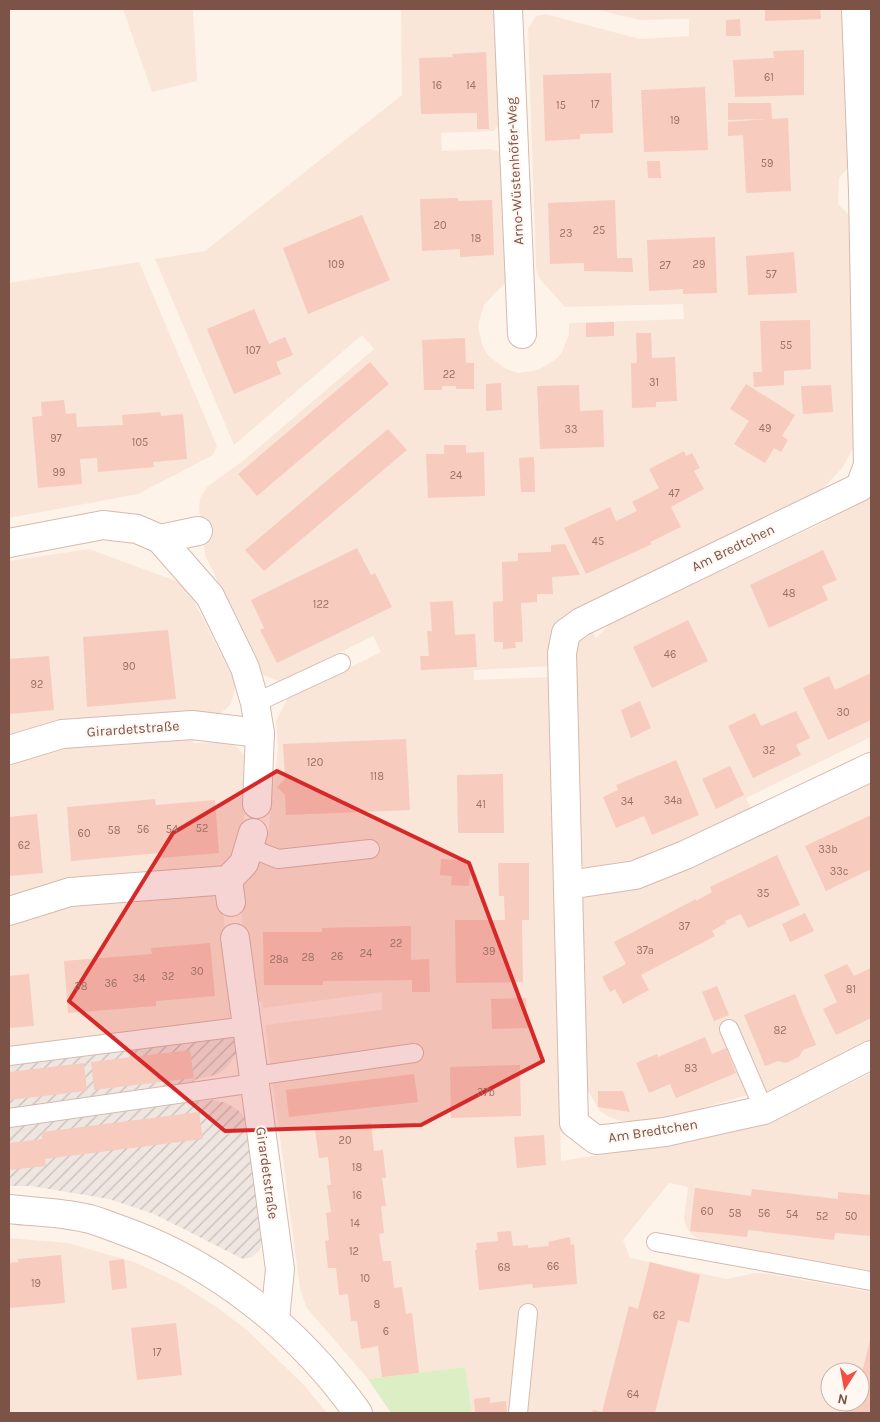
<svg xmlns="http://www.w3.org/2000/svg" width="880" height="1422" font-family="Karla,sans-serif">
  <style>
    .residential { fill: #f9e6d9; fill-rule: evenodd }
    .industrial { fill: url(#industrial-furrows) }
    .green { fill: #dcefc4 }
    .building { fill: #f7cbbd }
    .lines { fill: none; stroke-linecap: round; stroke-linejoin: round }
    .lane-casing { stroke: #d5baaf; stroke-width: 20 }
    .street-casing { stroke: #d5baaf; stroke-width: 30 }
    .lane { stroke: #fff; stroke-width: 18 }
    .street { stroke: #fff; stroke-width: 28 }
    .marked { fill: #d62828; fill-opacity: 0.2; stroke: #d62828; stroke-width: 4; stroke-linejoin: round }
    .labels { text-anchor: middle; dominant-baseline: central; stroke-width: 4; stroke-linejoin: round; paint-order: stroke }
    .number-label { font-size: 11px; fill: #9c7165 }
    .street-label { font-size: 14px; fill: #7d5348; stroke: #fff7f1 }
  </style>
  <defs>
    <pattern id="industrial-furrows" width="10" height="10" patternUnits="userSpaceOnUse" patternTransform="scale(1.25)"><rect width="10" height="10" fill="#efe6e2"/><path d="M-1 1l2-2M0 10L10 0M9 11l2-2" fill="none" stroke="#c7bdb9"/></pattern>
  </defs>
  <rect width="100%" height="100%" fill="#fef3e9"/>
  <g class="residential">
    <path d="M123,9H193L197,81L152,92Z"/>
    <path d="M401,9H496L503,122L493,131L441,133L442,151L489,149L498,151L505,160L508,275L504,284L484,305L478,326L483,347L489,356L506,369L518,373L538,370L556,359L562,352L569,334V323L684,319L683,304L565,307L539,278L536,269L528,29L536,16L545,14L640,39L689,36V19L640,20L594,9H842L849,167L839,178L838,204L850,216L857,424L853,448L843,467L818,494L786,517L555,625L556,666L474,670V680L549,677L561,1161L687,1141L790,1113L871,1073V1271L705,1242L693,1236L686,1227L684,1218L688,1187L669,1183L623,1240L630,1258L727,1279L755,1273L769,1274L871,1292V1413H472L465,1367L368,1379L306,1307L300,1288L265,1025L382,1010V992L263,1008L262,1001L252,1002L238,887L255,869L268,835L278,748L276,721L287,699L381,652L373,636L281,682L263,675L205,555L199,508L200,498L207,487L244,460L374,349L362,335L234,445L155,259L205,251L402,95ZM830,1372H860V1402H830Z"/>
    <path d="M139,262L217,446L213,455L138,494L9,518V283Z"/>
    <path d="M871,493V737L746,798L751,808L700,834L636,859L585,868L575,856L570,652L590,626L596,638L609,625L623,616L825,522L823,516Z"/>
    <path d="M89,549L176,581L190,593L236,684L231,704L221,713L57,727L9,741V561Z"/>
    <path d="M192,733L193,743L226,742L237,747L247,759L246,803L239,854L221,870L9,902V760L65,743Z"/>
    <path d="M871,779V1042L777,1092L745,1096L678,1115L640,1121H621L609,1117L600,1111L588,1091L585,1079L576,905L585,894Z"/>
    <path d="M204,889L222,903L236,1019L9,1047V921L71,901Z"/>
    <path d="M9,1238L68,1243L134,1262L179,1283L215,1306L247,1330L303,1384L327,1413H9Z"/>
  </g>
  <path class="industrial" d="M239,1036L236,1054L228,1066L218,1074L194,1080L197,1102L213,1100L226,1103L238,1110L246,1119L264,1231L260,1250L252,1257L243,1259L154,1214L109,1199L31,1186H9V1065Z"/>
  <path class="green" d="M465,1367L472,1413H391L368,1379Z"/>
  <g class="building">
    <path d="M765,9H820L821,19L765,21Z"/>
    <path d="M740,19L741,36H726V20Z"/>
    <path d="M804,50V95L735,97L733,60L774,58L773,51Z"/>
    <path d="M486,52L489,129H477V113L421,114L419,58L453,57L452,54Z"/>
    <path d="M611,73L613,133L580,134V139L545,141L543,75Z"/>
    <path d="M705,87L708,150L644,152L641,90Z"/>
    <path d="M728,103H771L772,119L788,118L791,191L746,193L743,135L728,136V122L769,119L728,120Z"/>
    <path d="M647,161H660L661,178H648Z"/>
    <path d="M458,198V201L492,200L494,255L460,257V249L422,251L420,199Z"/>
    <path d="M615,200L617,258H632L633,272L584,271V263L550,264L548,203Z"/>
    <path d="M362,215L390,280L308,314L283,248Z"/>
    <path d="M715,237L717,293L683,294V289L649,291L647,240Z"/>
    <path d="M794,252L797,293L748,295L746,256Z"/>
    <path d="M254,309L269,344L285,337L293,355L276,362L281,374L234,394L207,329Z"/>
    <path d="M810,320L811,369L784,371V385L754,387L753,372H762L760,321Z"/>
    <path d="M614,322V336L586,337V323Z"/>
    <path d="M636,333H651L652,358L675,357L677,401L656,402V407L632,408L631,363H637Z"/>
    <path d="M465,338L466,363H474V389H456V386H442V390H424L422,340Z"/>
    <path d="M370,362L389,384L257,496L238,474Z"/>
    <path d="M501,383L502,410L486,411V384Z"/>
    <path d="M746,384L795,415L782,436L788,440L781,452L774,448L765,463L734,444L749,421L730,409Z"/>
    <path d="M579,385L580,411L603,410L604,447L540,449L537,386Z"/>
    <path d="M831,385L833,412L803,414L801,386Z"/>
    <path d="M64,400L66,414L76,413L77,427L123,425L122,415L160,412L161,416L183,414L187,459L153,462L154,467L98,472L97,458L80,459L82,484L38,488L32,417L42,416L41,402Z"/>
    <path d="M388,429L407,450L264,571L245,550Z"/>
    <path d="M444,445H466V453L484,452L485,496L428,498L426,454H444Z"/>
    <path d="M684,451L686,456L692,453L700,468L694,471L704,489L671,507L681,527L650,542L652,544L586,574L564,528L610,507L616,521L637,511L632,502L659,488L649,469Z"/>
    <path d="M534,457L535,492H521L519,458Z"/>
    <path d="M565,544L580,575L552,577L553,594H537V602L521,603L523,642H515L516,648L503,649V642H494L493,602L503,601L502,562L518,561V553L551,552V545Z"/>
    <path d="M357,548L371,575L375,573L392,607L277,663L260,630L264,628L251,600Z"/>
    <path d="M823,550L837,580L822,586L828,600L769,628L750,585Z"/>
    <path d="M453,601L455,635L475,634L477,667L421,670L420,656H429L427,631H432L430,602Z"/>
    <path d="M688,620L708,661L652,688L633,647Z"/>
    <path d="M168,630L176,699L87,707L83,637Z"/>
    <path d="M49,656L54,710L9,714V659Z"/>
    <path d="M871,673V720L828,740L803,688L829,676L835,690Z"/>
    <path d="M640,701L651,728L631,738L621,710Z"/>
    <path d="M796,711L810,738L796,745L801,755L753,778L728,726L755,713L761,726Z"/>
    <path d="M406,739L410,810L286,815L285,795L277,787L285,779L283,744Z"/>
    <path d="M676,760L699,815L652,835L644,816L616,828L603,797L618,790L616,785Z"/>
    <path d="M730,766L744,795L716,809L702,779Z"/>
    <path d="M503,774L504,833H458L457,775Z"/>
    <path d="M155,799L156,805L215,800L219,853L160,858V853L71,861L67,807Z"/>
    <path d="M37,814L43,873L9,876V817Z"/>
    <path d="M871,815V869L826,891L805,846Z"/>
    <path d="M777,855L800,905L748,928L741,914L725,921L726,923L712,931L715,936L641,975L649,990L623,1004L615,989L610,992L602,977L626,964L614,942L696,899V901L712,892L710,887Z"/>
    <path d="M441,859L471,861L469,886L451,885L452,876L440,875Z"/>
    <path d="M498,863H529V920H522L523,982L456,983L455,920H505L504,896H499Z"/>
    <path d="M805,913L814,931L790,942L782,924Z"/>
    <path d="M411,926V960L429,959L430,992H412V980L323,981V985H264L263,932H322V928Z"/>
    <path d="M210,943L215,996L156,1001V1006L68,1013L64,961L152,954L151,948Z"/>
    <path d="M847,964L854,976L871,968V1018L836,1035L823,1009L837,1002L824,975Z"/>
    <path d="M29,974L34,1026L9,1028V976Z"/>
    <path d="M717,986L729,1015L714,1021L702,992Z"/>
    <path d="M795,994L816,1045L803,1050L799,1057L786,1063L778,1061L765,1066L744,1015Z"/>
    <path d="M526,998L528,1028L492,1029L491,999Z"/>
    <path d="M705,1037L712,1054L726,1048L736,1073L676,1098L670,1084L649,1093L636,1063L657,1054L658,1057Z"/>
    <path d="M190,1050L194,1078L94,1090L91,1062Z"/>
    <path d="M84,1063L87,1091L9,1100V1072Z"/>
    <path d="M520,1065L521,1116L451,1118L450,1067Z"/>
    <path d="M414,1074L418,1102L289,1117L286,1090Z"/>
    <path d="M598,1091H623L630,1112L598,1107Z"/>
    <path d="M199,1112L203,1139L45,1159L46,1166L9,1170V1143L42,1139V1132Z"/>
    <path d="M371,1123L374,1151L383,1150L386,1178H382L386,1206H381L384,1233L379,1234L383,1261H391L394,1288L402,1287L406,1314L412,1313L419,1373L382,1377L378,1346L361,1349L357,1321H351L348,1294L339,1295L336,1268H328L325,1241L329,1240L326,1213L331,1212L327,1185H331L328,1157L319,1158L315,1130Z"/>
    <path d="M544,1135L546,1165L517,1168L514,1137Z"/>
    <path d="M695,1188L751,1196L752,1189L838,1199V1192L871,1195V1236L835,1233L834,1240L748,1230L747,1237L690,1231Z"/>
    <path d="M511,1231L513,1246L528,1245V1248L549,1246L548,1242L570,1237L571,1245L574,1244L577,1284L533,1288L532,1284L479,1290L475,1250H477L476,1243L498,1241L497,1232Z"/>
    <path d="M61,1255L65,1303L9,1308V1263L18,1262V1259Z"/>
    <path d="M124,1259L127,1288L112,1290L109,1261Z"/>
    <path d="M650,1262L700,1275L689,1323L678,1320L655,1413H592L593,1410L602,1412L629,1306L638,1309Z"/>
    <path d="M176,1323L182,1375L137,1380L131,1328Z"/>
    <path d="M871,1336V1413H846L847,1406L854,1407L855,1402H860V1381Z"/>
    <path d="M490,1397V1403L506,1401L507,1413H475L474,1399Z"/>
  </g>
  <g class="lines">
    <g class="lane-casing">
      <g id="lane">
        <path d="M255,703L341,663"/>
        <path d="M250,848L278,859L370,849"/>
        <path d="M729,1029L764,1110"/>
        <path d="M9,1056L247,1026"/>
        <path d="M254,1076L414,1053"/>
        <path d="M9,1118L255,1083"/>
        <path d="M656,1242L871,1281"/>
        <path d="M518,1413L528,1313"/>
      </g>
    </g>
    <g class="street-casing">
      <g id="street">
        <path d="M508,9L522,334"/>
        <path d="M856,9L863,190"/>
        <path d="M871,190H863L868,465L860,487L581,622L566,633L562,653L574,1123L596,1140L665,1132L764,1110L871,1055"/>
        <path d="M160,539L210,596L245,668L255,703L260,733L257,804"/>
        <path d="M9,543L103,525L137,529L160,539L198,531"/>
        <path d="M9,750L62,734L192,725L260,733"/>
        <path d="M228,880L231,902"/>
        <path d="M568,885L635,875L685,855L871,767"/>
        <path d="M9,911L70,892L228,880L244,863L253,833"/>
        <path d="M235,938L280,1269L275,1319"/>
        <path d="M9,1209C34,1212 60,1212 85,1218C97,1220 109,1226 121,1230C217,1264 299,1330 358,1413"/>
      </g>
    </g>
    <use href="#lane" class="lane"/>
    <use href="#street" class="street"/>
  </g>
  <path class="marked" d="M277,771L469,863L543,1061L421,1125L225,1131L69,1001L173,833Z"/>
  <g class="labels">
    <g class="number-label">
      <text x="769" y="77">61</text>
      <text x="437" y="85">16</text>
      <text x="471" y="85">14</text>
      <text x="595" y="104">17</text>
      <text x="561" y="105">15</text>
      <text x="675" y="120">19</text>
      <text x="767" y="163">59</text>
      <text x="440" y="225">20</text>
      <text x="599" y="230">25</text>
      <text x="566" y="233">23</text>
      <text x="476" y="238">18</text>
      <text x="336" y="264">109</text>
      <text x="699" y="264">29</text>
      <text x="665" y="265">27</text>
      <text x="771" y="274">57</text>
      <text x="786" y="345">55</text>
      <text x="253" y="350">107</text>
      <text x="449" y="374">22</text>
      <text x="654" y="382">31</text>
      <text x="765" y="428">49</text>
      <text x="571" y="429">33</text>
      <text x="56" y="438">97</text>
      <text x="140" y="442">105</text>
      <text x="59" y="472">99</text>
      <text x="456" y="475">24</text>
      <text x="674" y="493">47</text>
      <text x="598" y="541">45</text>
      <text x="789" y="593">48</text>
      <text x="321" y="604">122</text>
      <text x="670" y="654">46</text>
      <text x="129" y="666">90</text>
      <text x="37" y="684">92</text>
      <text x="843" y="712">30</text>
      <text x="769" y="750">32</text>
      <text x="315" y="762">120</text>
      <text x="377" y="776">118</text>
      <text x="673" y="800">34a</text>
      <text x="627" y="801">34</text>
      <text x="481" y="804">41</text>
      <text x="202" y="828">52</text>
      <text x="143" y="829">56</text>
      <text x="172" y="829">54</text>
      <text x="114" y="830">58</text>
      <text x="84" y="833">60</text>
      <text x="24" y="845">62</text>
      <text x="828" y="849">33b</text>
      <text x="839" y="871">33c</text>
      <text x="763" y="893">35</text>
      <text x="684" y="926">37</text>
      <text x="396" y="943">22</text>
      <text x="645" y="950">37a</text>
      <text x="489" y="951">39</text>
      <text x="366" y="953">24</text>
      <text x="337" y="956">26</text>
      <text x="308" y="957">28</text>
      <text x="279" y="959">28a</text>
      <text x="197" y="971">30</text>
      <text x="168" y="976">32</text>
      <text x="139" y="978">34</text>
      <text x="111" y="983">36</text>
      <text x="81" y="986">38</text>
      <text x="851" y="989">81</text>
      <text x="780" y="1030">82</text>
      <text x="691" y="1068">83</text>
      <text x="486" y="1092">37b</text>
      <text x="345" y="1140">20</text>
      <text x="357" y="1167">18</text>
      <text x="357" y="1195">16</text>
      <text x="707" y="1211">60</text>
      <text x="735" y="1213">58</text>
      <text x="764" y="1213">56</text>
      <text x="792" y="1214">54</text>
      <text x="822" y="1216">52</text>
      <text x="851" y="1216">50</text>
      <text x="355" y="1223">14</text>
      <text x="354" y="1251">12</text>
      <text x="553" y="1266">66</text>
      <text x="504" y="1267">68</text>
      <text x="365" y="1278">10</text>
      <text x="36" y="1283">19</text>
      <text x="377" y="1304">8</text>
      <text x="659" y="1315">62</text>
      <text x="386" y="1331">6</text>
      <text x="157" y="1352">17</text>
      <text x="633" y="1394">64</text>
    </g>
    <g class="street-label">
      <text transform="translate(515 171) rotate(-93)">Arno-Wüstenhöfer-Weg</text>
      <text transform="translate(733 548) rotate(-26)">Am Bredtchen</text>
      <text transform="translate(133 729) rotate(-4)">Girardetstraße</text>
      <text transform="translate(653 1131) rotate(-9)">Am Bredtchen</text>
      <text transform="translate(267 1173) rotate(82)">Girardetstraße</text>
    </g>
  </g>
  <rect width="880" height="1422" fill="none" stroke="#7d5348" stroke-width="20"/>
  <g transform="translate(845 1387) rotate(191)"><circle r="24" fill="#fff7f1" stroke="#cbb5ad"/>
  <path d="M0-4L9 19L0 12L-9 19Z" fill="#f44e42"/>
  <text y="-8" font-size="14" font-weight="bold" text-anchor="middle" fill="#7d5348">N</text>
  </g>
</svg>
